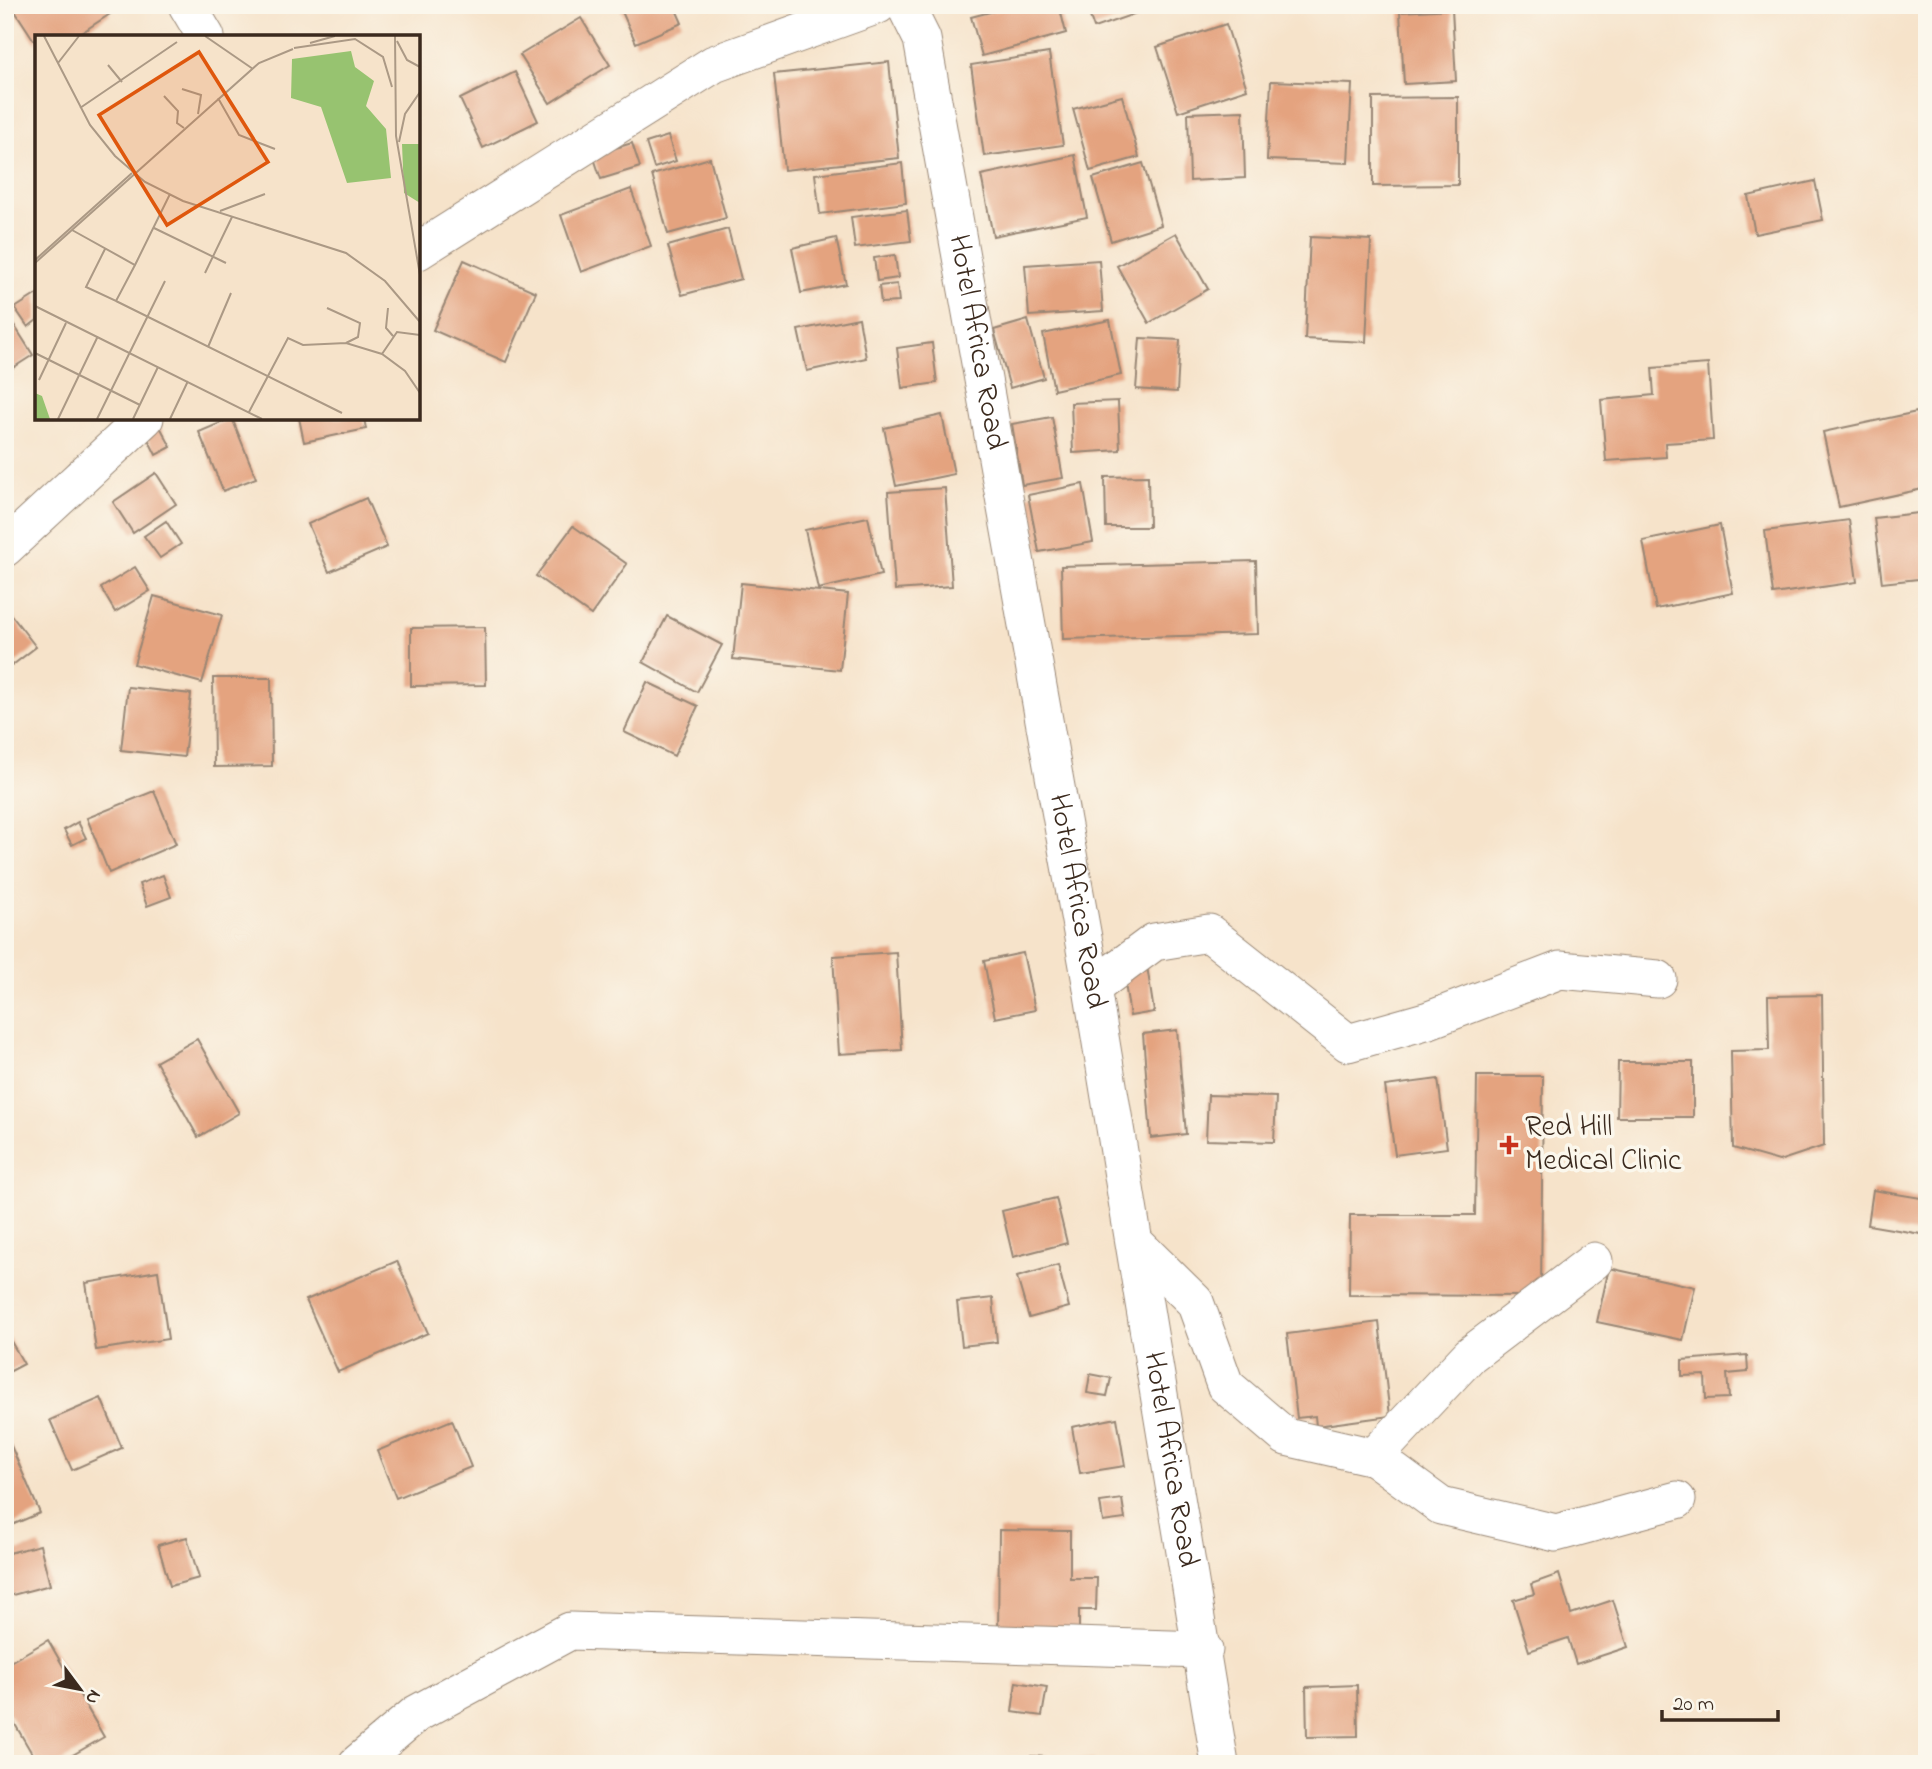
<svg xmlns="http://www.w3.org/2000/svg" width="1932" height="1769" font-family="'Indie Flower',sans-serif">
  <style>
    .building { fill: #e4a37f }
    .lines { fill: none; stroke-linecap: round; stroke-linejoin: round }
    .minor-casing { stroke: #988674; stroke-width: 39 }
    .minor { stroke: #fff; stroke-width: 37 }
    .poi-dot { fill: #c8321e; stroke: #fbf7ec; stroke-width: 2.5 }
    .labels { text-anchor: middle; dominant-baseline: central; stroke-width: 7; stroke-linejoin: round; paint-order: stroke }
    .street-label { font-size: 30px; fill: #3b2a1e; stroke: #fbf7ec }
    .poi-label { font-size: 30px; fill: #3b2a1e; stroke: #fbf7ec; text-anchor: start }
    .inset-road { fill: none; stroke: #ab9985; stroke-width: 2 }
    .view { fill: #df570d; fill-opacity: 0.15; stroke: #df570d; stroke-width: 3.5 }
    .inset-edge { fill: none; stroke: #3b2a1e; stroke-width: 3.5 }
  </style>
  <rect width="100%" height="100%" fill="#fbf7ec"/>
  <filter id="ink" filterUnits="userSpaceOnUse"><feTurbulence type="fractalNoise" baseFrequency=".0143" numOctaves="2"/><feDisplacementMap in="SourceGraphic" scale="14" xChannelSelector="R" yChannelSelector="G"/><feConvolveMatrix kernelMatrix="1 2 1 2 8 2 1 2 1" color-interpolation-filters="sRGB"/></filter>
  <filter id="wash" filterUnits="userSpaceOnUse"><feTurbulence type="fractalNoise" baseFrequency=".00686" numOctaves="4" result="noise"/><feDisplacementMap in="SourceGraphic" scale="28" xChannelSelector="R" yChannelSelector="G"/><feGaussianBlur stdDeviation="1.57" result="paint"/><feColorMatrix in="noise" values="0 0 0 0 0 0 0 0 0 0 0 0 0 0 0 0 0 1.4 0 .05"/><feComposite in="paint" operator="in"/></filter>
  <g filter="url(#wash)">
    <rect width="100%" height="100%" fill="#f6e3ca"/>
    <g id="blocks">
      <g class="building">
        <path d="M11,5H104L110,14L75,37H37V45Z"/>
        <path d="M619,5H674L682,23L636,43Z"/>
        <path d="M1017,5H1059L1066,33L982,56L971,17Z"/>
        <path d="M1086,5H1134L1137,13L1094,28Z"/>
        <path d="M1452,9L1456,81L1404,84L1400,12Z"/>
        <path d="M581,18L610,65L550,103L520,55Z"/>
        <path d="M1226,24L1247,89L1178,112L1157,47Z"/>
        <path d="M1049,53L1063,145L984,156L971,65Z"/>
        <path d="M889,62L899,158L784,170L774,74Z"/>
        <path d="M515,72L538,121L483,148L460,99Z"/>
        <path d="M1271,81L1352,84L1348,163L1267,160Z"/>
        <path d="M1122,96L1139,157L1090,171L1073,109Z"/>
        <path d="M1458,97V185L1373,186V98Z"/>
        <path d="M1243,111L1245,178L1190,181L1188,113Z"/>
        <path d="M668,136L676,161L654,168L646,143Z"/>
        <path d="M632,143L640,167L601,179L593,155Z"/>
        <path d="M1075,155L1087,217L993,236L981,175Z"/>
        <path d="M710,158L726,218L668,234L652,175Z"/>
        <path d="M902,163L906,203L820,214L815,174Z"/>
        <path d="M1143,163L1161,225L1111,241L1093,178Z"/>
        <path d="M1815,181L1823,220L1755,234L1748,196Z"/>
        <path d="M631,189L651,246L581,272L561,215Z"/>
        <path d="M907,210L911,241L855,248L851,217Z"/>
        <path d="M728,229L741,279L682,295L668,246Z"/>
        <path d="M1176,233L1208,289L1149,323L1117,266Z"/>
        <path d="M1310,237L1371,240L1366,342L1305,339Z"/>
        <path d="M836,238L846,284L801,293L792,248Z"/>
        <path d="M895,255L898,278L877,281L874,258Z"/>
        <path d="M464,260L536,292L506,362L433,330Z"/>
        <path d="M1099,260L1103,311L1029,316L1025,265Z"/>
        <path d="M897,284L899,302L881,303L879,286Z"/>
        <path d="M37,294V320L28,327L15,308Z"/>
        <path d="M9,317L33,355L5,373V320Z"/>
        <path d="M859,318L866,358L807,371L798,330Z"/>
        <path d="M1028,320L1044,378L1010,388L994,330Z"/>
        <path d="M1110,320L1121,375L1054,390L1043,334Z"/>
        <path d="M1140,338L1180,340L1177,392L1136,389Z"/>
        <path d="M932,343L937,383L902,388L897,348Z"/>
        <path d="M1708,364L1713,440L1665,443L1666,457L1606,461L1601,400L1654,395L1652,368Z"/>
        <path d="M1118,401L1120,450L1073,453L1071,403Z"/>
        <path d="M1917,412L1927,460V488L1839,507L1823,432Z"/>
        <path d="M942,415L954,474L896,486L884,428Z"/>
        <path d="M1052,417L1063,478L1022,485L1012,424Z"/>
        <path d="M232,418L256,478L223,491L199,432Z"/>
        <path d="M299,418H364L366,429L304,442Z"/>
        <path d="M158,423L171,447L156,455L144,431Z"/>
        <path d="M156,473L176,504L133,533L113,502Z"/>
        <path d="M1148,476L1149,527H1106L1105,477Z"/>
        <path d="M1083,484L1093,542L1039,552L1028,495Z"/>
        <path d="M945,488L952,586L895,590L888,492Z"/>
        <path d="M366,498L387,547L329,572L308,524Z"/>
        <path d="M1927,512V578L1882,583L1874,518Z"/>
        <path d="M868,517L881,575L818,589L805,530Z"/>
        <path d="M1849,520L1857,582L1773,594L1765,531Z"/>
        <path d="M166,521L181,544L160,558L144,536Z"/>
        <path d="M1720,525L1733,593L1656,609L1643,541Z"/>
        <path d="M573,526L627,564L591,615L536,576Z"/>
        <path d="M1256,561L1258,634L1063,639L1061,566Z"/>
        <path d="M135,567L150,591L115,612L101,588Z"/>
        <path d="M741,583L848,594L840,670L733,659Z"/>
        <path d="M154,596L222,615L202,683L134,664Z"/>
        <path d="M5,607L36,647L5,671Z"/>
        <path d="M667,616L722,645L697,692L643,662Z"/>
        <path d="M485,627L486,685L411,686V628Z"/>
        <path d="M213,678H271L272,766L214,767Z"/>
        <path d="M647,682L698,706L674,756L624,732Z"/>
        <path d="M128,687L191,694L184,757L121,750Z"/>
        <path d="M154,791L176,844L109,873L87,818Z"/>
        <path d="M78,822L86,838L72,845L64,830Z"/>
        <path d="M163,875L171,897L147,906L139,884Z"/>
        <path d="M896,952L902,1050L839,1054L833,956Z"/>
        <path d="M1023,953L1035,1010L995,1018L984,961Z"/>
        <path d="M1147,966L1154,1012L1130,1016L1123,970Z"/>
        <path d="M1822,995L1824,1146L1779,1161L1733,1148L1731,1051L1769,1050L1768,996Z"/>
        <path d="M1177,1030L1186,1134L1151,1138L1143,1034Z"/>
        <path d="M197,1039L239,1113L198,1137L156,1062Z"/>
        <path d="M1618,1062H1693V1117H1617Z"/>
        <path d="M1477,1076H1543L1541,1296L1349,1295L1350,1215H1475Z"/>
        <path d="M1438,1079L1447,1148L1395,1155L1385,1086Z"/>
        <path d="M1208,1095L1276,1097L1274,1142L1206,1140Z"/>
        <path d="M1873,1190L1927,1199V1235L1868,1225Z"/>
        <path d="M1056,1198L1067,1243L1013,1257L1002,1211Z"/>
        <path d="M397,1261L428,1333L338,1372L306,1300Z"/>
        <path d="M1058,1265L1069,1307L1029,1318L1017,1277Z"/>
        <path d="M1609,1268L1695,1287L1683,1340L1597,1322Z"/>
        <path d="M158,1271L168,1339L96,1350L86,1283Z"/>
        <path d="M993,1298L997,1342L962,1346L957,1302Z"/>
        <path d="M1379,1322L1390,1416L1316,1426L1315,1416L1297,1418L1287,1334Z"/>
        <path d="M5,1331L24,1364L5,1374Z"/>
        <path d="M1747,1355L1748,1372L1727,1374L1729,1398L1706,1399L1705,1375L1682,1376V1360Z"/>
        <path d="M1090,1374L1111,1378L1107,1396L1087,1393Z"/>
        <path d="M101,1398L122,1448L72,1470L50,1420Z"/>
        <path d="M1117,1418L1125,1466L1080,1473L1072,1427Z"/>
        <path d="M452,1420L471,1467L396,1498L377,1451Z"/>
        <path d="M5,1432L40,1513L5,1528Z"/>
        <path d="M1122,1499L1125,1519L1103,1522L1100,1502Z"/>
        <path d="M999,1530L1070,1531V1578H1097L1096,1610H1079V1641L998,1640Z"/>
        <path d="M187,1537L199,1578L170,1586L158,1545Z"/>
        <path d="M40,1545L50,1585L5,1597V1554Z"/>
        <path d="M1559,1574L1571,1614L1613,1600L1628,1647L1576,1664L1568,1638L1529,1651L1513,1600L1534,1594L1531,1584Z"/>
        <path d="M48,1640L104,1737L57,1764H38L5,1707V1665Z"/>
        <path d="M1016,1682L1047,1687L1042,1716L1012,1712Z"/>
        <path d="M1357,1685L1358,1736L1307,1737L1306,1687Z"/>
        <path d="M1031,1756L1094,1760V1764H1030Z"/>
      </g>
    </g>
  </g>
  <g filter="url(#ink)">
    <use href="#blocks" fill-opacity="0" stroke="#988674" stroke-width="2"/>
    <g class="lines">
      <g class="minor-casing">
        <g id="minor">
          <path d="M187,5L206,37"/>
          <path id="s1" d="M905,5L922,39L1092,988L1220,1764"/>
          <path d="M418,251L714,64L878,5"/>
          <path d="M5,548L145,418"/>
          <path d="M1092,988L1154,942L1209,933L1348,1043L1429,1020L1560,970L1658,979"/>
          <path d="M1135,1243L1195,1302L1225,1385L1286,1437L1374,1457L1470,1355L1594,1261"/>
          <path d="M1374,1457L1441,1506L1556,1533L1677,1500"/>
          <path d="M357,1764L416,1714L570,1631L1204,1650"/>
        </g>
      </g>
      <use href="#minor" class="minor"/>
    </g>
  </g>
  <path class="poi-dot" d="M1505.5 1134.5h7v7h7v7h-7v7h-7v-7h-7v-7h7z"/>
  <g class="labels">
    <g class="street-label">
      <text stroke="none"><textPath href="#s1" startOffset="346">Hotel Africa Road</textPath></text>
      <text stroke="none"><textPath href="#s1" startOffset="914">Hotel Africa Road</textPath></text>
      <text stroke="none"><textPath href="#s1" startOffset="1480">Hotel Africa Road</textPath></text>
    </g>
    <g class="poi-label">
      <text x="1525" y="1128">Red Hill<tspan x="1525" dy="34">Medical Clinic</tspan></text>
    </g>
  </g>
  <g transform="translate(35 35)">
    <rect width="385" height="385" fill="#f6e3ca"/>
    <path d="M316,16L320,32L339,46L331,71L351,94L356,143L312,148L286,72L256,63L257,24ZM367,109H385V168L369,158ZM0,358L7,361L15,384H0Z" fill="#97c370"/>
    <path class="inset-road" d="M9,1L55,90L80,121L110,147L148,166L311,218L350,246L385,287M170,1L218,34M360,1L361,101L385,240M362,6L372,25L385,32M275,8L300,1M259,13L320,4L348,22L357,52M23,28L44,1M73,30L87,47M147,54L166,60L163,79M129,61L143,76L142,88L149,93M183,63L204,100L240,114M45,73L142,7M364,107L370,79L385,57M185,176L230,159M119,193L191,228M37,195L100,230L135,159M70,214L51,252L81,266L100,230M0,225L97,138M0,228L224,28L258,14M170,238L197,182M81,266L307,378M0,271L227,384M292,273L325,288L323,302L311,308M353,273L351,293L358,301M173,312L196,258M0,318L105,370M347,319L362,297L385,300M4,345L31,288M214,377L253,303L268,310L311,308L347,319L370,336L385,358M23,384L62,303M62,384L130,246M98,384L123,332M135,384L153,346"/>
    <path class="view" d="M164,17L233,127L132,190L64,80Z"/>
    <rect width="385" height="385" class="inset-edge"/>
  </g>
  <rect width="1932" height="1769" fill="none" stroke="#fbf7ec" stroke-width="28"/>
  <g transform="translate(80 1689) rotate(122)" stroke="#fbf7ec" stroke-width="5" paint-order="stroke">
  <path d="M0-5L12 26L0 18L-12 26Z" fill="#3b2a1e"/>
  <text y="-10" font-size="19" font-weight="bold" text-anchor="middle" fill="#3b2a1e">N</text>
  </g>
  <path d="M1662 1710v10h116v-10" fill="none" stroke="#3b2a1e" stroke-width="3.5"/>
  <text x="1673" y="1710" font-size="21" fill="#3b2a1e" stroke="#fbf7ec" stroke-width="5" paint-order="stroke">20 m</text>
</svg>
